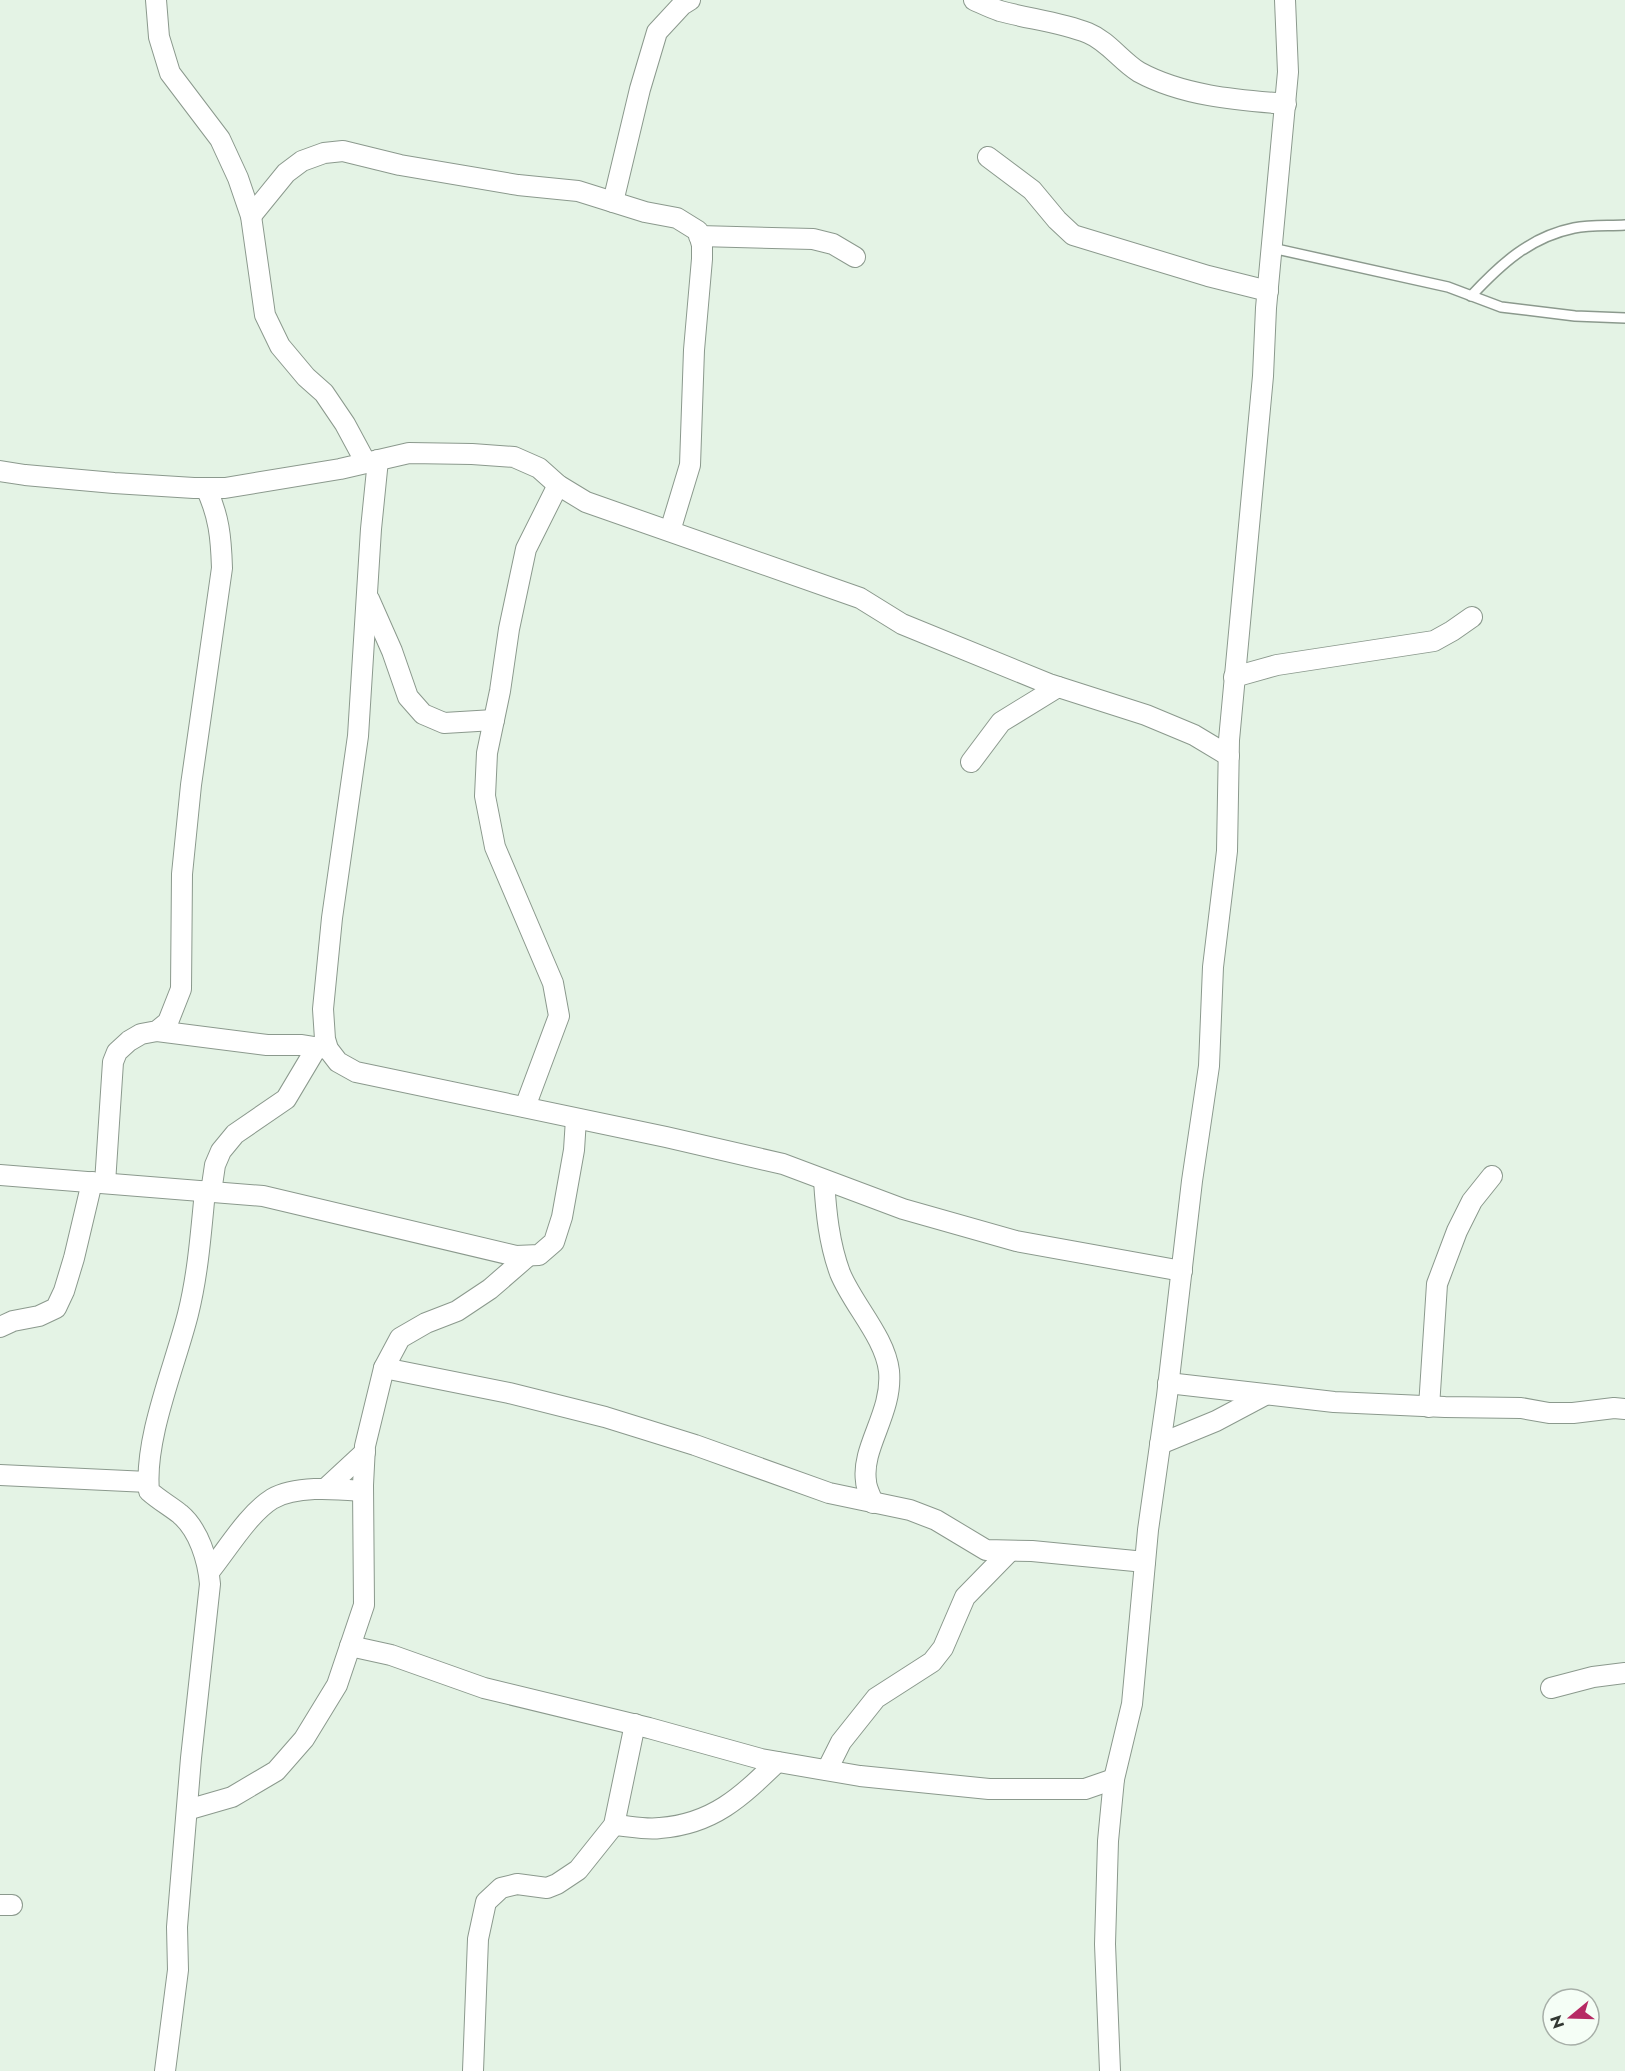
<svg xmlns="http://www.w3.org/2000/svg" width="1625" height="2071" font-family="Jost,sans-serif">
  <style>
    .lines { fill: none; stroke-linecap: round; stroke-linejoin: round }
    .service-casing { stroke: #8b998d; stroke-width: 12 }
    .minor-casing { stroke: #8b998d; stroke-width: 22 }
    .service { stroke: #fff; stroke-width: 9 }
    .minor { stroke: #fff; stroke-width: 20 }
  </style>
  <rect width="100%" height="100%" fill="#e4f3e5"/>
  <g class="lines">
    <g class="service-casing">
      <g id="service">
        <path d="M1272,248L1448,287L1501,307L1575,316L1625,318"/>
        <path d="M1471,296C1501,264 1530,237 1574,228C1590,225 1608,226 1625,225"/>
      </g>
    </g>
    <g class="minor-casing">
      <g id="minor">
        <path d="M156,0L159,37L170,73L220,139L238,178L251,216L265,315L280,346L306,377L324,393L345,424L366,463"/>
        <path d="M974,0C983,4 991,8 1000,11C1029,19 1060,22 1088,33C1108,41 1121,61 1139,72C1183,96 1237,100 1286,104"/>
        <path d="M988,157L1032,190L1057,220L1073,235L1208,276L1268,291"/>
        <path d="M613,202L640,89L657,32L682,5L690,0"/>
        <path d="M251,216L286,173L302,161L324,153L343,151L400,165L518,185L578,191L645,212L677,218L698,231L702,245V259L694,350L690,465L670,531"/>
        <path d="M699,236L813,239L833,244L855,257"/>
        <path d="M378,460L371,529L358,736L332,918L323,1009L325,1039L328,1049L338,1062L356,1072L666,1137L783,1164L903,1209L1016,1241L1182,1271"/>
        <path d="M0,471L25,475L114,483L194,488H225L340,469L409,453L472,454L514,457L539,468L558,485L586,502L860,598L902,624L1049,684L1146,715L1194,735L1229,756"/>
        <path d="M369,599L392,651L408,697L423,714L444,723L494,720"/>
        <path d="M1234,677L1277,665L1434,641L1452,631L1472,617"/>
        <path d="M971,762L1001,722L1058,687"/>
        <path d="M157,1031L267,1045H302L327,1049"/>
        <path d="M525,1107L559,1016L553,983L495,847L485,796L487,753L500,691L509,629L526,549L558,485"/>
        <path d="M0,1175L263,1196L516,1256L539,1255L554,1242L562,1217L574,1150L576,1119"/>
        <path d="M824,1180C826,1212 829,1243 840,1273C853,1305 885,1337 889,1371C893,1413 861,1447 866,1481C866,1488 871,1496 873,1503"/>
        <path d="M105,1183L113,1062L117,1052L129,1041L141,1034L157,1031L168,1022L181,989L182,874L191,785L222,568C221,537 219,516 206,488"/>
        <path d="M211,1192L215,1165L221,1151L235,1134L286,1099L317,1047"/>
        <path d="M0,1327L13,1321L39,1316L56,1308L64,1291L74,1258L92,1182"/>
        <path d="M384,1368L509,1393L605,1417L695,1445L829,1493L910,1510L936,1520L986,1550L1032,1551L1145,1562"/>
        <path d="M1168,1383L1334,1402L1445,1407L1521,1408L1549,1413H1573L1614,1408L1625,1409"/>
        <path d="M1429,1407L1437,1284L1457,1231L1472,1201L1492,1176"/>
        <path d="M1160,1444L1216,1421L1265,1395"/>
        <path d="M0,1475L148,1482"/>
        <path d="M325,1489L365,1452"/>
        <path d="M209,1572C227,1550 248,1514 272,1499C296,1485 337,1489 363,1491"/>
        <path d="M350,1646L391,1655L484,1688L649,1728L761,1759L860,1776L989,1789H1085L1114,1779"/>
        <path d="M1551,1688L1593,1677L1625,1673"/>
        <path d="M827,1770L841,1742L876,1698L932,1662L943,1648L965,1597L1009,1552"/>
        <path d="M187,1810L232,1797L276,1771L304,1739L337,1685L364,1605L363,1485L365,1446L384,1368L400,1338L426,1323L457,1311L490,1289L528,1256"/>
        <path d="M614,1825C629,1826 645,1830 660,1828C713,1824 741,1797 777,1762"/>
        <path d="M0,1905H12"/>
        <path d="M165,2071L178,1970L177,1927L191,1758L210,1584C208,1560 199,1530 180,1514C170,1506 159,1500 149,1491C144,1438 175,1366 188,1314C198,1274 201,1232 205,1191"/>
        <path d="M473,2071L478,1939L486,1902L501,1888L517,1884L547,1888L557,1884L578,1870L614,1825L635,1724"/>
        <path d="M1110,2071L1105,1944L1108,1841L1114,1779L1132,1704L1148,1530L1167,1396L1192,1181L1209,1066L1213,967L1227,851L1229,740L1263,376L1266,308L1288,72L1285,0"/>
      </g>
    </g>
    <use href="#service" class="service"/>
    <use href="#minor" class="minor"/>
  </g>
  <g transform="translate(1571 2017) rotate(251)"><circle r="28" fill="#f5fef6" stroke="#a7afa8" stroke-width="1.5"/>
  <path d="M0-4.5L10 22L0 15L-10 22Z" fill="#b62a64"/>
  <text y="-9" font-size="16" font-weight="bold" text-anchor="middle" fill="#323832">N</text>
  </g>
</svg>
